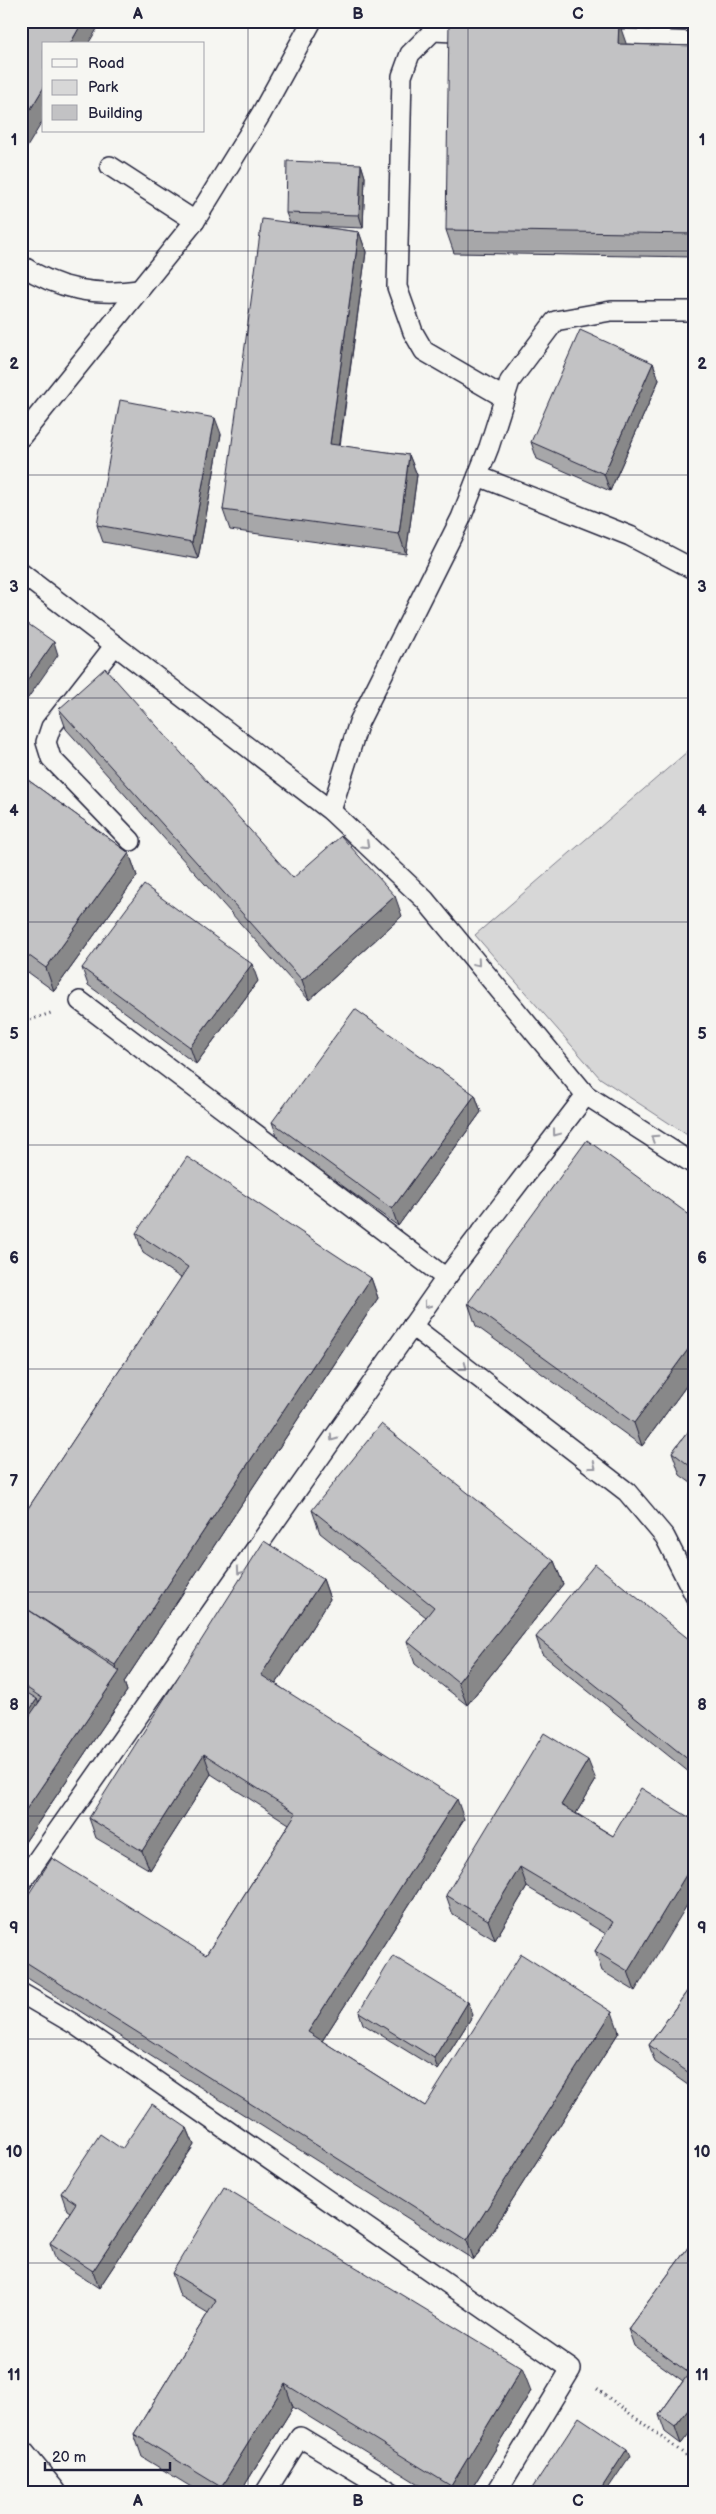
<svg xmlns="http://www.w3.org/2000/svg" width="716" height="2514" font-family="'Balsamiq Sans',sans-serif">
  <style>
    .green { fill: #d7d7d7; stroke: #7c7c89 }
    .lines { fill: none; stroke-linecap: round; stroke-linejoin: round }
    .lane-casing { stroke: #22223b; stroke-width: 22 }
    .street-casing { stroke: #22223b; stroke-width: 31 }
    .path { stroke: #22223b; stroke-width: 3; stroke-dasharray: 1 4; stroke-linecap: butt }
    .lane { stroke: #f6f6f2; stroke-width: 19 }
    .street { stroke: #f6f6f2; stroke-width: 28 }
    .wall { fill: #a7a7a9; stroke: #22223b }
    .shaded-wall { fill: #888889; stroke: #22223b }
    .building { fill: #c2c2c4; stroke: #22223b }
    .oneway { stroke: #9797a0 }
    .grid { fill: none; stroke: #22223b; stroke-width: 1; stroke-opacity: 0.55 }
    .neatline { fill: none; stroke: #22223b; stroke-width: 2 }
    .grid-label { font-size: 16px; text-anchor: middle; font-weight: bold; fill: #22223b }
  </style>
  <rect width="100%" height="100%" fill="#f6f6f2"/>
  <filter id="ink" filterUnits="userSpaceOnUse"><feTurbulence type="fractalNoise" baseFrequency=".02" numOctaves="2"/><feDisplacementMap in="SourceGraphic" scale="10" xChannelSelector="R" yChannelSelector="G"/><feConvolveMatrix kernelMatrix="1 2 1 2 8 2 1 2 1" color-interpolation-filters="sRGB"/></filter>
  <g filter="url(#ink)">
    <path class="green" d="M695,745V1140L600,1078L475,935Z"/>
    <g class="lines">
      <g class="lane-casing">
        <g id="lane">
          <path d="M474,33L433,31L410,54L402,76L397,287L413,332L424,351L505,398"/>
          <path d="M599,38L695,42"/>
          <path d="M659,40L661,21"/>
          <path d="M110,166L195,221"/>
          <path d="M21,265C58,290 96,296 139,290"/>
          <path d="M21,437L195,221L261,114L312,21"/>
          <path d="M478,476L630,536L695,570"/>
          <path d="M21,573L331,811L425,900L586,1095L695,1165"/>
          <path d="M115,645L51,727L46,742L51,758L131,841"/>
          <path d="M331,811L359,722L461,518L489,447L510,381L555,321L611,311H695"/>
          <path d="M80,1001L446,1278"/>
          <path d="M412,1326L627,1492L665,1537L695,1596"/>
          <path d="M21,1883L446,1278L586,1095"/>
          <path d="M21,1993L74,2024L571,2369L496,2493"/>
          <path d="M265,2493L300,2437L393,2493"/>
        </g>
      </g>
      <g class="street-casing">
        <path id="street" d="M21,2455L52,2493"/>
      </g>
      <g class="path">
        <path d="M21,1023L51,1013"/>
        <path d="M597,2389L695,2462"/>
      </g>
      <use href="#lane" class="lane"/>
      <use href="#street" class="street"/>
    </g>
    <g class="wall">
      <path d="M627,44L695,46V257L454,253L446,230Z"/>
      <path d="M361,164L365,177L363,228L312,226L359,232L366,252L340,446L409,455L417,475L406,554L230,530L223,510L290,223L286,213Z"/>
      <path d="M653,363L659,380L610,491L537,459L531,442Z"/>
      <path d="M221,434L198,559L103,542L97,525Z"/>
      <path d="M59,709L293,878L402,916L309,1000L66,729Z"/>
      <path d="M21,775L129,853L137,876L54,991L21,967Z"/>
      <path d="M82,968L258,981L196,1064L88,985Z"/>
      <path d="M475,1095L481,1112L398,1226L278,1139L272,1122Z"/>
      <path d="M695,1219V1374L642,1446L476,1326L468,1303Z"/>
      <path d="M136,1233L371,1278L378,1298L124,1682L127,1691L21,1848V1519L181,1278L143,1253Z"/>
      <path d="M695,1423V1486L680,1475L672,1452Z"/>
      <path d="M312,1510L554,1561L563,1584L467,1705L415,1664L407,1641L426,1617L320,1533Z"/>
      <path d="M323,1579L330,1599L276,1684L464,1819L322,2041L425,2106L619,2032L474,2260L21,1974V1906L206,1955L289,1824L211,1774L150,1870L96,1838L89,1818Z"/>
      <path d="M536,1637L695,1644V1777L542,1654Z"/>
      <path d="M596,1780L576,1813L613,1836L635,1991L602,1971L595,1951L606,1934L527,1887L495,1940L453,1915L446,1895Z"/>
      <path d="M695,1980V2090L655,2062L649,2045Z"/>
      <path d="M359,2012L473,2015L438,2070L363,2024Z"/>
      <path d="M187,2128L194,2145L99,2288L56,2260L50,2243L70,2212L67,2210L61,2193L122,2149Z"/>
      <path d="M695,2238V2426L681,2444L665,2432L659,2415L683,2381L634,2346L628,2329Z"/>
      <path d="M172,2273L531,2391L469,2493H433L293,2407L240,2493H201L142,2457L134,2434L208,2313L180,2296Z"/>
    </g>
    <g class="shaded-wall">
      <path d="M83,21H102L88,44H70Z"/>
      <path d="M619,23L627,46L618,44Z"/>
      <path d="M44,87V119L21,157V125Z"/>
      <path d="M361,164L365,177L363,228L359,215Z"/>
      <path d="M359,232L366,252L337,464L330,444Z"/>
      <path d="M653,363L659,380L610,491L604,474Z"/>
      <path d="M215,418L221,434L198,559L192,542Z"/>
      <path d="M409,455L417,475L406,554L399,534Z"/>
      <path d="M54,642L58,655L21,708V689Z"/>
      <path d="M21,762L24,770L21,775Z"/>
      <path d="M129,853L137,876L54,991L46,968Z"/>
      <path d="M395,896L402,916L309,1000L302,980Z"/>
      <path d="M252,964L258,981L196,1064L190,1047Z"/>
      <path d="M475,1095L481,1112L398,1226L392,1209Z"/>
      <path d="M371,1278L378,1298L124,1682L127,1691L21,1848V1817L118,1674L115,1665Z"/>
      <path d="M695,1340V1374L642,1446L634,1423Z"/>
      <path d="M21,1388L26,1400L21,1406Z"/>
      <path d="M554,1561L563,1584L467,1705L458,1682Z"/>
      <path d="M323,1579L330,1599L269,1695L261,1675Z"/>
      <path d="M37,1699L43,1716L21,1749V1723Z"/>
      <path d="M204,1754L211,1774L150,1870L142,1851Z"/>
      <path d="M588,1760L596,1780L569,1825L561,1805Z"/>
      <path d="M457,1799L464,1819L315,2052L308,2032Z"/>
      <path d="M695,1860V1892L635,1991L628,1971Z"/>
      <path d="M520,1867L527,1887L495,1940L488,1920Z"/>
      <path d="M468,2002L473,2015L438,2070L434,2058Z"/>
      <path d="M612,2012L619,2032L474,2260L467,2240Z"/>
      <path d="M187,2128L194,2145L99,2288L93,2271Z"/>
      <path d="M522,2368L531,2391L469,2493H453L451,2486Z"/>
      <path d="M285,2384L293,2407L240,2493H224L221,2487Z"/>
      <path d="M695,2401V2426L681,2444L675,2427Z"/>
      <path d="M627,2449L630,2456L605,2493H599V2492Z"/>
    </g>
    <g class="building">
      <path d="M21,21H83L70,44H44V87L21,125Z"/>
      <path d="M449,21H527L619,23L618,44L695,46V234L446,230Z"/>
      <path d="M287,161L361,164L359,215L286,213Z"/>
      <path d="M262,219L359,232L330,444L409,455L399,534L223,510Z"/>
      <path d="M580,330L653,363L604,474L531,442Z"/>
      <path d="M120,400L215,418L192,542L97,525Z"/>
      <path d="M21,619L54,642L21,689Z"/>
      <path d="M105,668L293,878L341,836L395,896L302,980L59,709Z"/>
      <path d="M21,775L129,853L46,968L21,950Z"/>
      <path d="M144,885L252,964L190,1047L82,968Z"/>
      <path d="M355,1009L475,1095L392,1209L272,1122Z"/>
      <path d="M587,1140L695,1219V1340L634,1423L468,1303Z"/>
      <path d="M187,1157L371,1278L115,1665L21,1605V1519L188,1267L136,1233Z"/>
      <path d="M695,1423V1470L672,1452Z"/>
      <path d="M381,1424L554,1561L458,1682L407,1641L434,1607L312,1510Z"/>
      <path d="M264,1541L323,1579L261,1675L457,1799L308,2032L425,2106L521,1954L612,2012L467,2240L21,1959V1906L52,1858L206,1955L296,1813L204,1754L142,1851L89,1818Z"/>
      <path d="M595,1564L695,1644V1765L536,1637Z"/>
      <path d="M21,1605L120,1671L21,1817V1728L42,1698L21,1684Z"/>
      <path d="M21,1689L37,1699L21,1723Z"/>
      <path d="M544,1733L588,1760L561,1805L613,1836L641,1788L695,1821V1860L628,1971L595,1951L613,1922L520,1867L488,1920L446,1895Z"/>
      <path d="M393,1956L468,2002L434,2058L359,2012Z"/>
      <path d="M695,1980V2077L649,2045Z"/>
      <path d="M152,2104L187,2128L93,2271L50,2243L76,2203L61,2193L100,2134L122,2149Z"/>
      <path d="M224,2187L522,2368L451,2486L285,2384L221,2487L134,2434L216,2300L172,2273Z"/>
      <path d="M695,2238V2401L675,2427L659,2415L689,2373L628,2329Z"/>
      <path d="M579,2417L627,2449L599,2492L600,2493H529Z"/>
    </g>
    <defs><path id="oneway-chevron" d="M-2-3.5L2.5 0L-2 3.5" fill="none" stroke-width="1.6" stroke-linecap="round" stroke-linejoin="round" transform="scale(1.25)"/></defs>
    <g class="oneway">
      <use href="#oneway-chevron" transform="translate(366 845) rotate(43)"/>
      <use href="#oneway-chevron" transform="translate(477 963) rotate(50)"/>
      <use href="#oneway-chevron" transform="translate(556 1133) rotate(127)"/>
      <use href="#oneway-chevron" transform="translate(654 1138) rotate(-147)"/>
      <use href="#oneway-chevron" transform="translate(427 1305) rotate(126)"/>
      <use href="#oneway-chevron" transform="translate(464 1367) rotate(37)"/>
      <use href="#oneway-chevron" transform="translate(333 1438) rotate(125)"/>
      <use href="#oneway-chevron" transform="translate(593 1466) rotate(38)"/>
      <use href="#oneway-chevron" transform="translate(240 1571) rotate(125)"/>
    </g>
  </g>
  <path class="grid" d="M248,21V2493M468,21V2493M21,251H695M21,475H695M21,698H695M21,922H695M21,1145H695M21,1369H695M21,1592H695M21,1816H695M21,2039H695M21,2263H695"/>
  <rect width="716" height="2514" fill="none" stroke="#f6f6f2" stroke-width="55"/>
  <rect x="42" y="42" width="162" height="90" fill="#f6f6f2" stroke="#a1a1a9"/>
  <rect x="52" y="59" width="25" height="8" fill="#f6f6f2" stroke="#a1a1a9"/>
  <text x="88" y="68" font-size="15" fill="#22223b">Road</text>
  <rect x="52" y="80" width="25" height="15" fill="#d7d7d7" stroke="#a1a1a9"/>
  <text x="88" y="92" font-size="15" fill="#22223b">Park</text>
  <rect x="52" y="105" width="25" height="15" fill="#c2c2c4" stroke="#a1a1a9"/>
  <text x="88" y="118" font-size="15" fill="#22223b">Building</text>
  <path d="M45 2462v8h125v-8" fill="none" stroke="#22223b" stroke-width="2.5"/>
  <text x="52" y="2462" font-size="15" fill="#22223b" stroke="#f6f6f2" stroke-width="4" paint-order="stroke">20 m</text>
  <rect x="28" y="28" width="660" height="2458" class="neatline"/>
  <g class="grid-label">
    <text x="138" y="19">A</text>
    <text x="358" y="19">B</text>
    <text x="578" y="19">C</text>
    <text x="14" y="145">1</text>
    <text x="702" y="145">1</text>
    <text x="14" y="369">2</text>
    <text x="702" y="369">2</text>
    <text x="14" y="592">3</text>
    <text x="702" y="592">3</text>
    <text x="14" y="816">4</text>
    <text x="702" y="816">4</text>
    <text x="14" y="1039">5</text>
    <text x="702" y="1039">5</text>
    <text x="14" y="1263">6</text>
    <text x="702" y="1263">6</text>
    <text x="14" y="1486">7</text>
    <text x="702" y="1486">7</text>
    <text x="14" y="1710">8</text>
    <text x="702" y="1710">8</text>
    <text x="14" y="1933">9</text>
    <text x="702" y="1933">9</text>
    <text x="14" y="2157">10</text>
    <text x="702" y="2157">10</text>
    <text x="14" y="2380">11</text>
    <text x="702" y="2380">11</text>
    <text x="138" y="2506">A</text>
    <text x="358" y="2506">B</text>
    <text x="578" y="2506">C</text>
  </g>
</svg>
